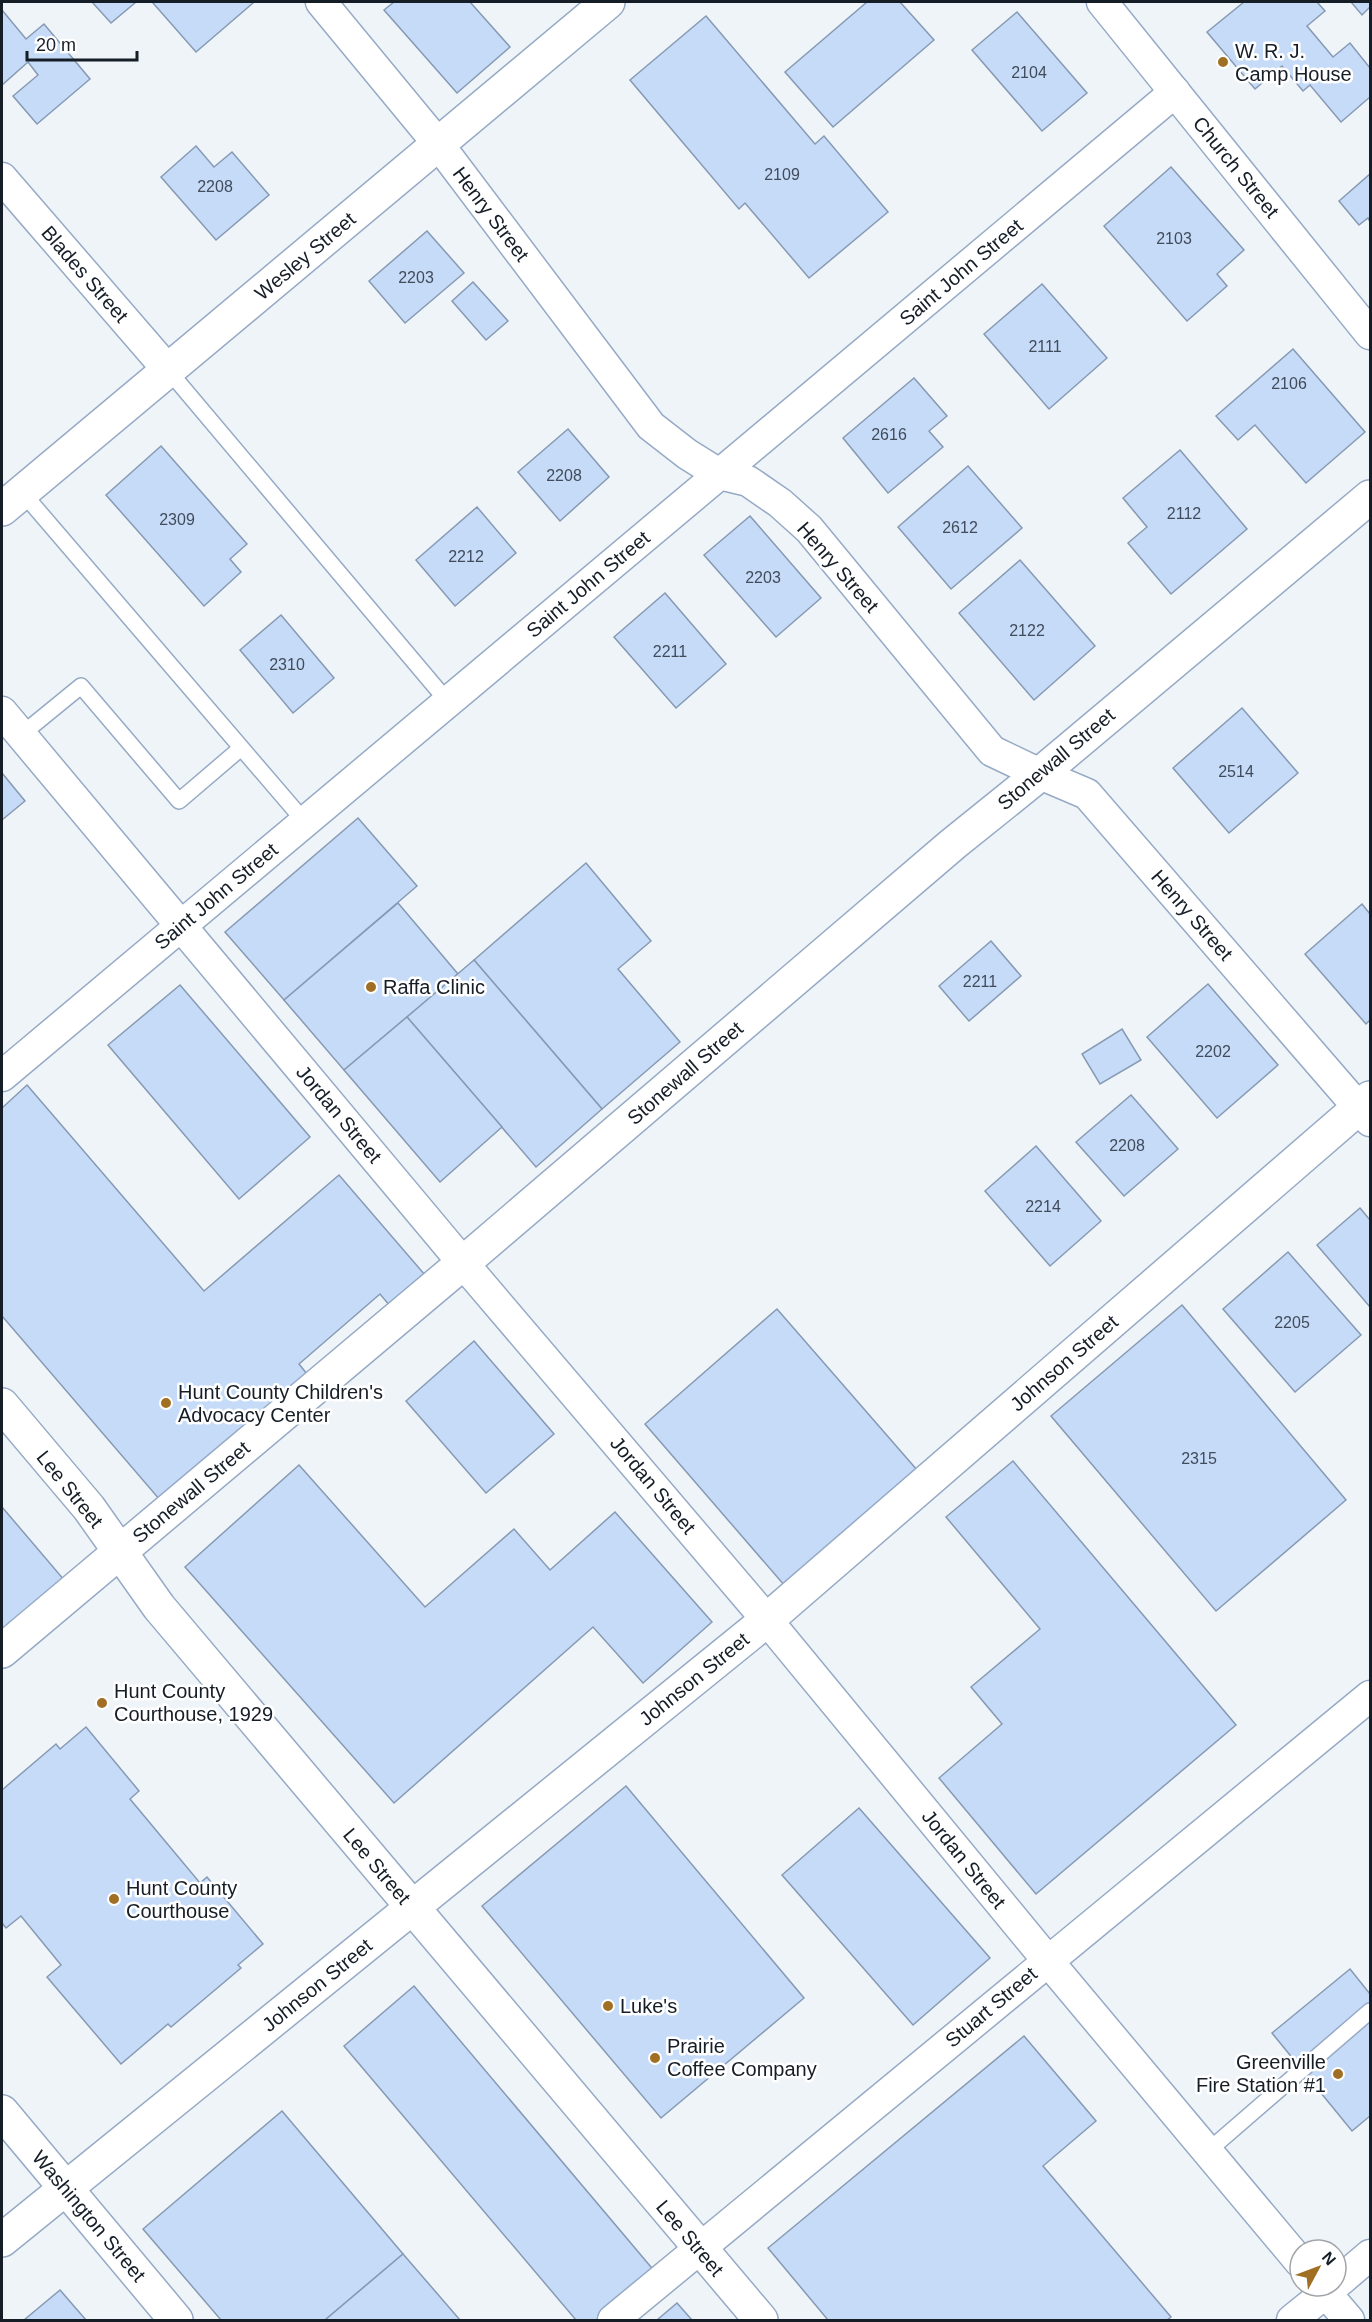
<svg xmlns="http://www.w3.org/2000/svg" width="1372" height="2322" font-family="Arial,sans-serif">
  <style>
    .building { fill: #c6dbf8; stroke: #869ab4; stroke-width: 1.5 }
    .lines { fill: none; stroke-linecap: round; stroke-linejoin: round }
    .lane-casing { stroke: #96aac5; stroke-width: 18 }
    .street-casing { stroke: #96aac5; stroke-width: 33 }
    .secondary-casing { stroke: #96aac5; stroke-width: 36 }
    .primary-casing { stroke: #96aac5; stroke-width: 36 }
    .lane { stroke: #fff; stroke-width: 15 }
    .street { stroke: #fff; stroke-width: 30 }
    .secondary { stroke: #fff; stroke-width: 33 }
    .primary { stroke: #fff; stroke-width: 33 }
    .poi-dot { fill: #a16f24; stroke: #fff; stroke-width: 2 }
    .labels { text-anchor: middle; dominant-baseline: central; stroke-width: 5; stroke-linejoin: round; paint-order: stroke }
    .number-label { font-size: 16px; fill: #414c5b }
    .poi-label { font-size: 20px; fill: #151d27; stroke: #fff; text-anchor: start }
    .street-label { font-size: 20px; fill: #151d27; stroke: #fff }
  </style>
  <rect width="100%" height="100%" fill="#eff4f9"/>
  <g class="building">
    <path d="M92,2H136L111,23Z"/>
    <path d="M155,2H252L253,3L196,52L153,3Z"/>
    <path d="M394,2H470L510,47L457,93L384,10Z"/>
    <path d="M867,2H900L934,40L833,127L785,72Z"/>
    <path d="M1244,2H1317L1325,11L1307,26L1333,57L1350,43L1370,68V97L1341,122L1310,85L1303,91L1282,66L1255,89L1207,32Z"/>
    <path d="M1351,2H1370V7L1362,15Z"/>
    <path d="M2,10L26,39L44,24L90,79L37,124L13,96L38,75L28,62L2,85Z"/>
    <path d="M1017,12L1087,93L1042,131L972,50Z"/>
    <path d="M706,16L815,144L824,136L888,212L809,278L745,203L739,209L630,80Z"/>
    <path d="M196,146L214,167L232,152L269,195L216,240L161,177Z"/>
    <path d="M1171,167L1244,250L1217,274L1227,286L1187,321L1104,226Z"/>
    <path d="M1370,174V222L1368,218L1359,225L1339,201Z"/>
    <path d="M427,231L464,273L405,323L369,281Z"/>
    <path d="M473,282L508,321L486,340L452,301Z"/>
    <path d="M1042,284L1107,358L1049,409L984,334Z"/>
    <path d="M1293,349L1365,432L1306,483L1255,425L1238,440L1216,416Z"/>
    <path d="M914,378L947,416L929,431L943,447L888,493L843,438Z"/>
    <path d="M568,429L609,477L560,521L518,472Z"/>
    <path d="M161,446L247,544L230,559L241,572L204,606L106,495Z"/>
    <path d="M1180,450L1247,529L1171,594L1128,543L1147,527L1123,498Z"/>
    <path d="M968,466L1022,528L951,589L898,527Z"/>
    <path d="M477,507L516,553L455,606L416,560Z"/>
    <path d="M750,516L821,598L776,637L704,555Z"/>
    <path d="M1020,560L1095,646L1034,700L959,613Z"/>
    <path d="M665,593L726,664L676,708L614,637Z"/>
    <path d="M281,615L334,678L293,713L240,650Z"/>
    <path d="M1242,708L1298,773L1229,833L1173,768Z"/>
    <path d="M2,773L25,801L2,820Z"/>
    <path d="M358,818L417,886L284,1000L225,932Z"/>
    <path d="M586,863L651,941L618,969L680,1042L602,1109L474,960Z"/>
    <path d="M398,903L458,974L344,1070L284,1000Z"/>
    <path d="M1362,904L1370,914V1020L1366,1024L1305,954Z"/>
    <path d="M991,941L1021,976L969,1021L939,986Z"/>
    <path d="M474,960L602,1109L536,1167L407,1017Z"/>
    <path d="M1208,984L1278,1065L1217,1118L1147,1037Z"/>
    <path d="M180,985L310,1137L239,1199L108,1045Z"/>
    <path d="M407,1017L502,1127L440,1182L344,1070Z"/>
    <path d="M1122,1029L1141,1060L1100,1084L1082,1054Z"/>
    <path d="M27,1085L204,1291L339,1175L425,1275L390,1306L380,1294L299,1364L307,1374L160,1500L2,1316V1108Z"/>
    <path d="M1131,1095L1178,1149L1124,1196L1076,1142Z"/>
    <path d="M1036,1146L1101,1221L1050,1266L985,1191Z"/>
    <path d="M1360,1208L1370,1220V1307L1317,1245Z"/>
    <path d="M1288,1252L1361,1335L1295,1392L1223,1309Z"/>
    <path d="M1182,1305L1346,1500L1216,1611L1051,1416Z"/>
    <path d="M777,1309L924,1478L791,1593L645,1424Z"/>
    <path d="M474,1341L554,1434L486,1493L406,1401Z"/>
    <path d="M1013,1461L1236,1725L1036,1894L939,1778L1002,1724L971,1687L1040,1629L946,1517Z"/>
    <path d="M299,1465L425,1607L514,1529L550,1570L615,1512L712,1622L643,1683L593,1627L394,1803L185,1567Z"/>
    <path d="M2,1507L71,1588L2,1638Z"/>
    <path d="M86,1727L139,1791L130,1799L200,1883L207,1877L263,1944L238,1965L241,1968L171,2027L168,2024L121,2064L47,1977L61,1965L21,1916L6,1928L2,1923V1790L56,1744L60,1749Z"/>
    <path d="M626,1786L804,1998L661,2118L482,1906Z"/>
    <path d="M859,1808L990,1958L913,2025L782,1875Z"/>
    <path d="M1350,1969L1370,1994V2116L1352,2131L1272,2033Z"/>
    <path d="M414,1986L656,2273L599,2320H576L344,2046Z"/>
    <path d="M1024,2036L1096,2121L1043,2166L1171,2317L1167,2320H828L768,2248Z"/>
    <path d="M282,2111L403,2254L325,2320H221L143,2229Z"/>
    <path d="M403,2254L460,2320H325Z"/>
    <path d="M60,2290L86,2320H24Z"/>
    <path d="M677,2303L692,2320H657Z"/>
  </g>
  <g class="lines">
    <g class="lane-casing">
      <g id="lane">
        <path d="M168,370L448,702"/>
        <path d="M22,492L305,822"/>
        <path d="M21,735L81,686L179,801L241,748"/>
        <path d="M1208,2151L1370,2011"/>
      </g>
    </g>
    <g class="street-casing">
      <g id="street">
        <path d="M321,2L439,145L651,426L687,454L719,474L748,481L780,503L809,529L992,751L1040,774L1087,794L1370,1121"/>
        <path d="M1102,2L1370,334"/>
        <path d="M2,178L168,370"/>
        <path d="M2,712L463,1263L767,1620L1048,1961L1300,2262"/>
        <path d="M2,1076L1175,92"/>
        <path d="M1336,2284L1370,2255"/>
        <path d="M1320,2286L1349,2320"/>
        <path d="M613,2320L1370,1696"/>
        <path d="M1292,2320L1334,2286"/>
      </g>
    </g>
    <g class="secondary-casing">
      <g id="secondary">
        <path d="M2,509L608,2"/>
        <path d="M2,1405L89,1508L159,1607L761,2320"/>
        <path d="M2,2112L176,2320"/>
      </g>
    </g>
    <g class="primary-casing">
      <g id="primary">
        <path d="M2,1651L463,1263L953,844L1040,774L1370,497"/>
        <path d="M2,2240L767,1620L1370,1098"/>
      </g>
    </g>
    <use href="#lane" class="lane"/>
    <use href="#street" class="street"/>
    <use href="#secondary" class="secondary"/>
    <use href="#primary" class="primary"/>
  </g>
  <g class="poi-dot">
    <circle cx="1223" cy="62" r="6"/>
    <circle cx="371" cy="987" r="6"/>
    <circle cx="166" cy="1403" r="6"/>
    <circle cx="102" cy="1703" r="6"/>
    <circle cx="114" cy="1899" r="6"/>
    <circle cx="608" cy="2006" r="6"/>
    <circle cx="655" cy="2058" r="6"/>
    <circle cx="1338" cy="2074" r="6"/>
  </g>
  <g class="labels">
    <g class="number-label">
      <text x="1029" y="72">2104</text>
      <text x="782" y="174">2109</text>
      <text x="215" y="186">2208</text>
      <text x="1174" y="238">2103</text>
      <text x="416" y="277">2203</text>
      <text x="1045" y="346">2111</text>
      <text x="1289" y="383">2106</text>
      <text x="889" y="434">2616</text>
      <text x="564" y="475">2208</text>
      <text x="1184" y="513">2112</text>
      <text x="177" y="519">2309</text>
      <text x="960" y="527">2612</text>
      <text x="466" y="556">2212</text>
      <text x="763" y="577">2203</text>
      <text x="1027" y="630">2122</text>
      <text x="670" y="651">2211</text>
      <text x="287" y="664">2310</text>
      <text x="1236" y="771">2514</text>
      <text x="980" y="981">2211</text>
      <text x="1213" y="1051">2202</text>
      <text x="1127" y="1145">2208</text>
      <text x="1043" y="1206">2214</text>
      <text x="1292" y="1322">2205</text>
      <text x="1199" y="1458">2315</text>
    </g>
    <g class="poi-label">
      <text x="1235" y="51">W. R. J.<tspan x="1235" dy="23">Camp House</tspan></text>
      <text x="383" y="987">Raffa Clinic</text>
      <text x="178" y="1392">Hunt County Children's<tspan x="178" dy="23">Advocacy Center</tspan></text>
      <text x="114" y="1691">Hunt County<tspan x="114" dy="23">Courthouse, 1929</tspan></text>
      <text x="126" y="1888">Hunt County<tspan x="126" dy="23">Courthouse</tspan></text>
      <text x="620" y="2006">Luke's</text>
      <text x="667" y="2046">Prairie<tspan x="667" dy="23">Coffee Company</tspan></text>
      <text x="1326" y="2062" text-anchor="end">Greenville<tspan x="1326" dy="23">Fire Station #1</tspan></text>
    </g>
    <g class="street-label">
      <text transform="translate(1236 167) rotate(51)">Church Street</text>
      <text transform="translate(491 214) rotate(53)">Henry Street</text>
      <text transform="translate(305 256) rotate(-40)">Wesley Street</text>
      <text transform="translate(961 272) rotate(-40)">Saint John Street</text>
      <text transform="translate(85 274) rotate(49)">Blades Street</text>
      <text transform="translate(838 567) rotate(49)">Henry Street</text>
      <text transform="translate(588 584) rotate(-40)">Saint John Street</text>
      <text transform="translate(1056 759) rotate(-40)">Stonewall Street</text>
      <text transform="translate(216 896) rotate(-40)">Saint John Street</text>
      <text transform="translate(1192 915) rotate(49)">Henry Street</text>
      <text transform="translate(685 1073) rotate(-41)">Stonewall Street</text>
      <text transform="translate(339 1114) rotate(50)">Jordan Street</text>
      <text transform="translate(1064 1363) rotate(-41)">Johnson Street</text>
      <text transform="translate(653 1485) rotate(50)">Jordan Street</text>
      <text transform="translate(70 1489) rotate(51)">Lee Street</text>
      <text transform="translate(191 1492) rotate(-40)">Stonewall Street</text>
      <text transform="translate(694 1679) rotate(-39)">Johnson Street</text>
      <text transform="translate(964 1859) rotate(51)">Jordan Street</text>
      <text transform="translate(377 1866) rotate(50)">Lee Street</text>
      <text transform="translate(317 1985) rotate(-39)">Johnson Street</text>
      <text transform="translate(991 2007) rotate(-40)">Stuart Street</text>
      <text transform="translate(89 2216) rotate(50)">Washington Street</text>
      <text transform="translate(690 2238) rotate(50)">Lee Street</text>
    </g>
  </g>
  <rect width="1372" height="2322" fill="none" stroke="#151d27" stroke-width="6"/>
  <g transform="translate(1318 2268) rotate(49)"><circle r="28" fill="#ffffff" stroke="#a1a5a9" stroke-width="1.5"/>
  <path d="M0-4.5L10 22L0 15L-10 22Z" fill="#a16f24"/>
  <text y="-9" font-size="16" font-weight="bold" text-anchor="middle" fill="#151d27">N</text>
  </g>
  <path d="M27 51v9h110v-9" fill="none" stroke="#151d27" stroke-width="3"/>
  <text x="36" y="51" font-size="18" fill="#151d27" stroke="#ffffff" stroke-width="4.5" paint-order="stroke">20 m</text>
</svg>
